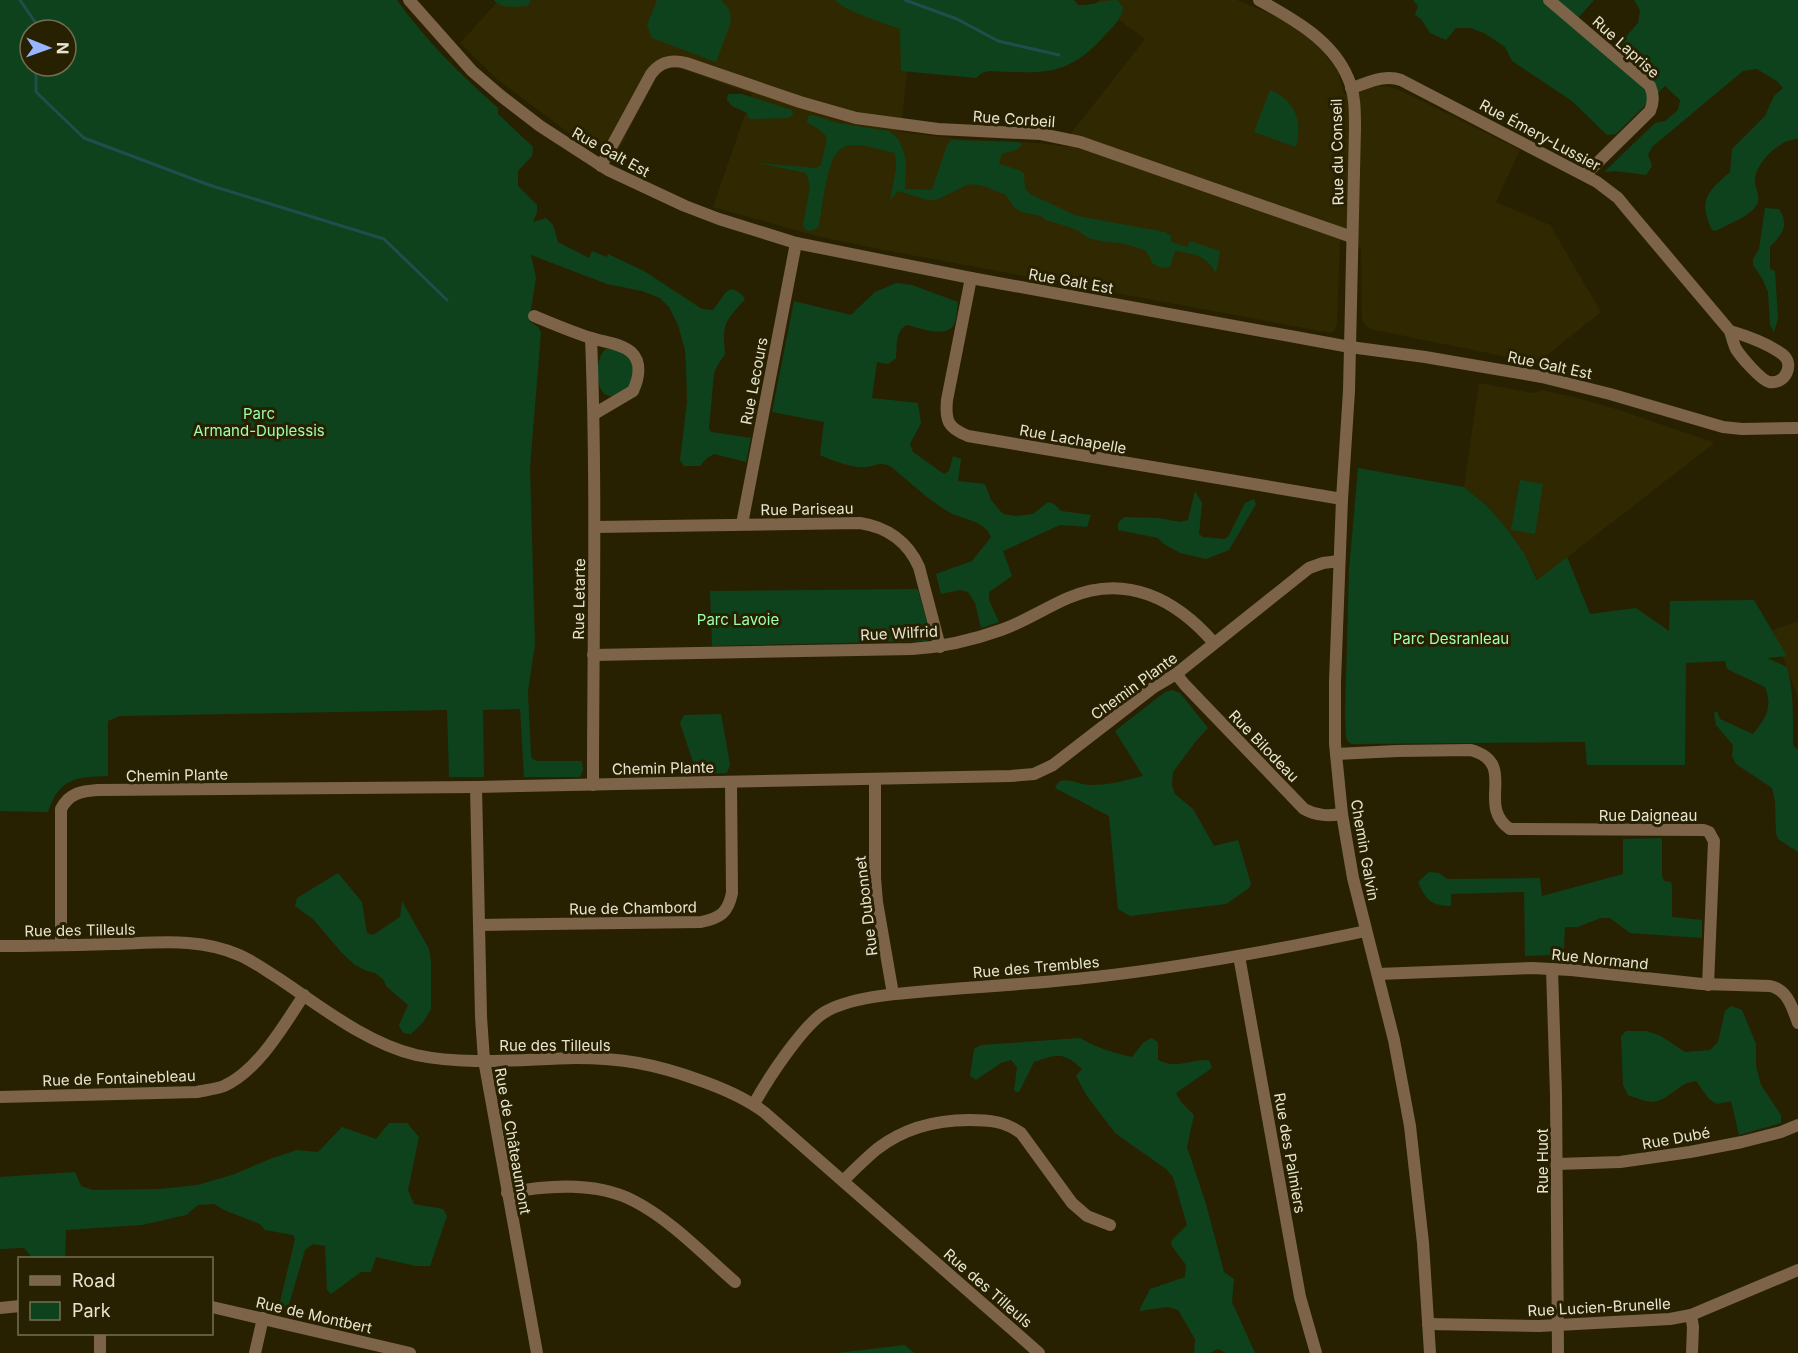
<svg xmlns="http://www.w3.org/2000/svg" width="1798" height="1353" font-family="Inter,sans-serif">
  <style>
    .built { fill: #302800 }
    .green { fill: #0e421d; fill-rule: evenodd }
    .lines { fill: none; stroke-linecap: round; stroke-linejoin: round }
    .stream { stroke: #234c4c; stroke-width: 3 }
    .minor { stroke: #7d6448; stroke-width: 12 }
    .tertiary { stroke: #7d6448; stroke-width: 12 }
    .labels { text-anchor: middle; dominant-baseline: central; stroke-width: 6; stroke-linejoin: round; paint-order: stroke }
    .street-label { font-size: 15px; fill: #e7e4d1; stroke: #282101 }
    .park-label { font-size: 15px; fill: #9cffae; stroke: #282101 }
  </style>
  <rect width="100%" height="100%" fill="#282101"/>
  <g class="built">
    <path d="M499,0H900L913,9L901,132L958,139L1039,143L1069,147L1072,132L1145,39L1096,3L1099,0H1237L1273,15L1293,25L1307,35L1321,49L1333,65L1338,73L1344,94L1376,86L1391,87L1408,94L1520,150L1496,202L1550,225L1601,312L1537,363L1370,329L1365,325L1362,319L1361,248L1340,240L1337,324L1335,330L1331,333L868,247L813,235L713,207L752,94L679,68H671L663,71L657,76L616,155L603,146L595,149L589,148L498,80L460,43Z"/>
    <path d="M1479,383L1533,393L1542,390L1574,397L1619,410L1713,442V444L1538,580L1524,553L1507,529L1487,506L1464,487Z"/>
    <path d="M1798,621V698L1773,630Z"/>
  </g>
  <g class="green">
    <path d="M0,0H397C425,40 461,75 498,108V114L533,147L532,156L518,171V186L537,205V212L533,222L546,218L553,225L558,242L589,258L592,251L607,257L608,254L644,271L702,309L713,310L726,292L731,289C737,291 742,293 745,299C725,322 722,323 725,354L717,366L714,373L709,428L711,432L751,438L746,462L714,454L707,458L700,466H684L680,460L687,402L686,365L685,350L678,325L669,307L660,298L642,291L607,284L531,255L536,278L529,321L538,327L541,332L530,467L535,644L528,691L531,757L536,761H582L583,770L580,777H524L520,709L483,710L484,777H449L447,710L120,716L108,721V776C76,777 59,778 48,812L0,811ZM30,30H66V66H30Z"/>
    <path d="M494,0H531L528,6C517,6 501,10 494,0Z"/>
    <path d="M657,0H721L729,9L731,22L716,62L652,38L647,25Z"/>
    <path d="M835,0H1074L1078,5C1092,6 1102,0 1117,0L1123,7C1122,19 1114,25 1106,34C1068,78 1042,73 989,71L982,73L976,78L901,71L900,29C884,23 846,12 835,0Z"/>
    <path d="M1413,0H1594L1571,26L1608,57L1638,23L1640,10L1634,0H1798V139C1780,139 1758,161 1755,178C1754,188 1762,196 1756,206C1750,216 1727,225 1716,231L1712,230C1698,200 1707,192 1730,172L1732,149L1765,116L1774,96L1783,88L1778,82L1757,69L1743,71L1652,147L1648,155L1652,166L1646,175L1615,171L1604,172L1655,123L1665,121L1678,110L1680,100L1665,86L1616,134L1607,135L1572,101L1512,61L1505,47L1484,33L1470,28H1456L1446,40L1430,33L1421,19L1415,15L1418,6Z"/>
    <path d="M1270,90C1295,100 1303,121 1296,147L1254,132Z"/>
    <path d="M728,94H742L792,110L793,115L788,118L749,119L747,113L732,106L727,100Z"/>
    <path d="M813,115L838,123L889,131L898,139L904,152L906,163L905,189L932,190L947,145L951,140L1020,142L1021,146L1016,150L1002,154L999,164L1019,170L1024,174L1025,188L1030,194L1077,216L1165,232L1171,236V242L1187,247L1190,241L1220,251L1216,274C1207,255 1194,254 1175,251L1170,267L1161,268L1153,264L1146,251L1139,248L1121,243L1105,242L1088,238L1077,230L1063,225L1045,220L1041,216L1021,212L1013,206L1006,195L984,186L969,184L936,200H927L898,191L890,201L896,168L895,153C879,150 859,141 844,147C827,152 822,209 819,226C813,231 807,234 803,226L810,186L806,173L757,163L816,168L821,165L827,137L820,130L807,122L808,116Z"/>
    <path d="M1765,208L1779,209C1790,226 1782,234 1770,247V269L1775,271L1778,319L1774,332L1770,325L1768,292L1762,278L1753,265V259L1759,249Z"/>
    <path d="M896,283L912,285L958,302C957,308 957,315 955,322C949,340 920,328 907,325C895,330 897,347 896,358L888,364L877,362L872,398L918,403L921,423L910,444L913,452L944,474L949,471L953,456L961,459L958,481L985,484L991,500L1003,514L1015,516L1033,514L1048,502L1054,504L1061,511L1091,515L1087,527L1060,525L1003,551L1012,576L989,592V600L999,622L981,628L975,603L968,592L960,590L941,594L936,574L972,561L991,537C985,520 960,519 947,511C927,499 908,480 890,466C879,462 878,465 867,467C855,469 830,460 820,455L824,422L772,412L794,301L851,315L875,292Z"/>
    <path d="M606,349C641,347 642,393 612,396C606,396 603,394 601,389C596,379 596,356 606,349Z"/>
    <path d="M1358,468L1464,487L1487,506L1507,529L1524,553L1537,580L1567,557L1590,614L1636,608L1669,631L1670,601L1754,600L1787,656L1767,658L1787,667C1794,693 1793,719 1793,745L1798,750V852L1778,839L1776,833L1775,801L1772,788L1736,764L1732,756L1733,745L1716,725L1714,713L1717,711L1720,719L1753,734C1766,718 1773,708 1765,687L1727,669L1725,661L1686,663L1685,765H1587L1585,742L1352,744L1348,742L1346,737L1345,713L1349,570Z"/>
    <path d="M1520,480L1543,484L1535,534L1511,530Z"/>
    <path d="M1195,491L1202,503L1199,534L1203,537L1225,539L1228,537L1245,503L1254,499L1256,504L1229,550L1206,559L1180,553L1164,544L1158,538L1118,530V523L1124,517L1159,518L1180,522L1188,520Z"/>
    <path d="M918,589L930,634V637L926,641L712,646L710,591Z"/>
    <path d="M1172,690L1180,693L1208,728L1196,741L1173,772L1172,785L1175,794L1193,809L1214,846L1238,840L1251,884L1249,888L1226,904L1130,916L1118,909L1109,816L1057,789L1055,787L1060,781C1073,779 1077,784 1089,785C1107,786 1126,780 1143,776L1115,731L1165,692Z"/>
    <path d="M721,714L730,764L727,773L697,774L680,723L684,715Z"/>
    <path d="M1662,838V875L1664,881L1671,882L1672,886V917L1702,920V938L1630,933L1610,918H1601L1577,927H1565L1564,948L1553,955L1525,956L1524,892L1451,894V906C1430,905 1427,901 1418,882L1429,872L1439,873L1447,879L1540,878L1542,896L1623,874V839Z"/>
    <path d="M338,873L362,902L367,933L373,935L400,917L402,901L429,949L431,962V1009L424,1021L411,1034L403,1033L399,1025L408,1005L386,986L384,980L375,973L367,971L355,965L342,953L314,920L295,906L297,898Z"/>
    <path d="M1731,1006L1742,1010L1756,1044V1066L1761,1085L1781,1115V1123L1739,1135L1731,1101L1717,1104L1709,1099L1696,1081C1679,1082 1669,1101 1652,1102C1645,1102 1635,1097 1628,1095L1623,1085L1621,1036L1626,1031H1646L1661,1036L1685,1052L1710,1050L1718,1042L1725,1011Z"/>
    <path d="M1080,1038C1097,1048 1113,1053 1132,1057L1143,1043L1151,1038L1158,1042V1060C1178,1070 1188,1059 1209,1060L1212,1068L1176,1093L1181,1102L1194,1115L1187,1147L1206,1204L1224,1272L1234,1279L1232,1302L1255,1353H1226L1218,1349L1210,1353H1194L1195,1339L1178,1310L1168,1307L1139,1311L1150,1289L1185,1277L1186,1265L1171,1245L1172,1240L1187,1225L1173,1177L1166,1169L1115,1133L1087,1096L1076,1076L1082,1069C1063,1051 1057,1054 1034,1062L1019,1092L1014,1091L1017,1067L1011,1060L1001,1063L976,1080L970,1076L974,1049L981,1045Z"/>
    <path d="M389,1123H407L419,1137L408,1190L414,1204L443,1209L447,1216L430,1266H416L376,1257L371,1272H361L331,1294L327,1290L325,1246L313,1244L305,1250L289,1304L283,1307L280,1302L295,1239L293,1235L265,1230L260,1224L224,1210L214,1204L198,1205L186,1215L142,1225L66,1230L65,1258H30V1255L24,1248L0,1249V1177L75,1172L81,1186L93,1190L159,1189L197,1185L232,1175L270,1159L297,1150L318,1152L342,1127L376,1139Z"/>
    <path d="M905,1345L914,1353H837Z"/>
  </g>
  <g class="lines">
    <g class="stream">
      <path d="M20,0L35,22L36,30"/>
      <path d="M905,0L957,19L998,41L1059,55"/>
      <path d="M36,66V92L84,138L209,185L384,239L447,300"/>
    </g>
    <g class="minor">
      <path d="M1549,0L1650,86C1654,95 1654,102 1650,111L1585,175"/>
      <path d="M1351,88C1368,83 1384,74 1401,80L1597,182L1618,198L1627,209L1730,331C1732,337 1733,343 1736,349C1741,357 1761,380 1769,382C1786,385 1795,363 1782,354C1767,343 1747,336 1730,331"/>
      <path d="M601,166L651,74C660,62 671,59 686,63L800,102L856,118L938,129L1041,134L1080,142L1352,237"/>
      <path d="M971,278L947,400C945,421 948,428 968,436L1342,499"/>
      <path d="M534,316C553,324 572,332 591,338C603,342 621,343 631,352C642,362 639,378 633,391L594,414"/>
      <path d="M591,338C597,487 593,636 593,785"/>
      <path d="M742,524L796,243"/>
      <path d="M595,527L860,523C887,527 908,542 919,567L940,647"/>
      <path d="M593,655L912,649C942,647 973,640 1001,630C1024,622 1045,608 1068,598C1126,573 1176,599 1214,643"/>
      <path d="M1176,674L1185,685L1304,809C1317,816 1328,816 1342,814"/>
      <path d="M1336,754L1397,751L1471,750C1519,764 1475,805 1510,829L1704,830L1709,832L1714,841L1708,985"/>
      <path d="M875,779V878L877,902L893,994"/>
      <path d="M476,787L481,1017L484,1060L537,1353"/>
      <path d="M480,925L701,922C720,918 728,913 732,893L731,782"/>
      <path d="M61,945V809C69,793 82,791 98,790L476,787L1011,776L1034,774L1053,765L1154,687L1176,674L1309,568L1323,563L1339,561"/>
      <path d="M0,946C38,946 76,945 113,944C155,943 199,937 239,955C253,961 265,970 278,978C320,1006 366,1043 416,1055C467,1066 523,1059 575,1058C622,1058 655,1064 699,1080C722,1088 744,1097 764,1112L1039,1353"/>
      <path d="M1239,956L1300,1297L1316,1353"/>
      <path d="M1552,969L1556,1094L1558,1353"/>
      <path d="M1378,974L1532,968L1571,970L1702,984L1770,986C1788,990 1792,1007 1798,1023"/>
      <path d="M0,1097L197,1092C207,1090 216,1089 224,1086C258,1071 284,1025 304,995"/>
      <path d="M754,1104C767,1080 803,1025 825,1012C854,995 908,993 940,990C992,986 1043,983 1094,977C1185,967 1276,950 1366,931"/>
      <path d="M1557,1164L1620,1162L1690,1152L1742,1142L1781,1132L1798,1125"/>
      <path d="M843,1181C854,1170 865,1159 877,1149C903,1129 936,1120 969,1120C989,1120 1004,1121 1021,1133L1072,1203L1087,1216L1110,1225"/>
      <path d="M507,1193C547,1185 597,1182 634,1201C671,1220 704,1255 735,1282"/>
      <path d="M212,1307L410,1353"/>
      <path d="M0,1308L20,1306"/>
      <path d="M1691,1315L1693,1327L1692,1353"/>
      <path d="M1428,1324L1539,1326L1670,1319L1691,1315L1798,1270"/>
      <path d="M100,1334V1353"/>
      <path d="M255,1353L263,1318"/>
    </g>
    <g class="tertiary">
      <path d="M409,0L472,71L501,96L540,126L608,170L685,206L719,219L796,243L971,278L1350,347L1425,357L1542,377L1610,394L1723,427L1742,429L1798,428"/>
      <path d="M1259,0C1293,19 1332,40 1348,78C1355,93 1355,111 1355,128L1349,391L1342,499L1335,681V744L1342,814L1353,878L1394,1040L1410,1126L1423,1243L1430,1353"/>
    </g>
  </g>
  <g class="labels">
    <g class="street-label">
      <text transform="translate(1626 47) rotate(42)">Rue Laprise</text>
      <text transform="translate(1014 119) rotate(4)">Rue Corbeil</text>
      <text transform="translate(1540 135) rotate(28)">Rue Émery-Lussier</text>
      <text transform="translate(611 152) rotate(29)">Rue Galt Est</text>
      <text transform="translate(1337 152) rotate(-91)">Rue du Conseil</text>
      <text transform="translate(1071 281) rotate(10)">Rue Galt Est</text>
      <text transform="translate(1550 365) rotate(12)">Rue Galt Est</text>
      <text transform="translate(754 381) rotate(-79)">Rue Lecours</text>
      <text transform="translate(1073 439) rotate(10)">Rue Lachapelle</text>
      <text transform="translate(807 509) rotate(-1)">Rue Pariseau</text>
      <text transform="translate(579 599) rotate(-89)">Rue Letarte</text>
      <text transform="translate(899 633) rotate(-3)">Rue Wilfrid</text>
      <text transform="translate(1134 686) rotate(-36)">Chemin Plante</text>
      <text transform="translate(1264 746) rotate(46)">Rue Bilodeau</text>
      <text transform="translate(663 768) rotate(-1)">Chemin Plante</text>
      <text transform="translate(177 775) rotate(-1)">Chemin Plante</text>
      <text x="1648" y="815">Rue Daigneau</text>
      <text transform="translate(1365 850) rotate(80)">Chemin Galvin</text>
      <text transform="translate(866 906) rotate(-97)">Rue Dubonnet</text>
      <text transform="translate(633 908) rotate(-1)">Rue de Chambord</text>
      <text transform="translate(80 930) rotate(-1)">Rue des Tilleuls</text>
      <text transform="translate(1600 959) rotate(6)">Rue Normand</text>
      <text transform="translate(1036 967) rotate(-5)">Rue des Trembles</text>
      <text x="555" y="1045">Rue des Tilleuls</text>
      <text transform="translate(119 1078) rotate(-2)">Rue de Fontainebleau</text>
      <text transform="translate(1676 1138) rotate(-10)">Rue Dubé</text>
      <text transform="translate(513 1141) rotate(80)">Rue de Châteaumont</text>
      <text transform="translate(1290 1153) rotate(80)">Rue des Palmiers</text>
      <text transform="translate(1542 1161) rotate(-90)">Rue Huot</text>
      <text transform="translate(988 1288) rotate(41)">Rue des Tilleuls</text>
      <text transform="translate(1599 1307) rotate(-3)">Rue Lucien-Brunelle</text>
      <text transform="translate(314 1315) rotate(13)">Rue de Montbert</text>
    </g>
    <g class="park-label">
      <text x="259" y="413">Parc<tspan x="259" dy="17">Armand-Duplessis</tspan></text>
      <text x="738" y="619">Parc Lavoie</text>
      <text x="1451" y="638">Parc Desranleau</text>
    </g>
  </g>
  <rect x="18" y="1257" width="195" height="78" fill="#282101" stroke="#746f54" stroke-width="1.5"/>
  <rect x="30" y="1276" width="30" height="9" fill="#7d6448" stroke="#746f54" stroke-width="1.5"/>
  <text x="72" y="1287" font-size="18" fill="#e7e4d1">Road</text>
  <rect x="30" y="1302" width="30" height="18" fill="#0e421d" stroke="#746f54" stroke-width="1.5"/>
  <text x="72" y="1317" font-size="18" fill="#e7e4d1">Park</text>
  <g transform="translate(48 48) rotate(91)"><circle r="28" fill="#282101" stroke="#746f54" stroke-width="1.5"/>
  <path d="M0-4.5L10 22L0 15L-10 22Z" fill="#98b5fd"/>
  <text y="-9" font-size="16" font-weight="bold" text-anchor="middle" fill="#e7e4d1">N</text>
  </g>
</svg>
